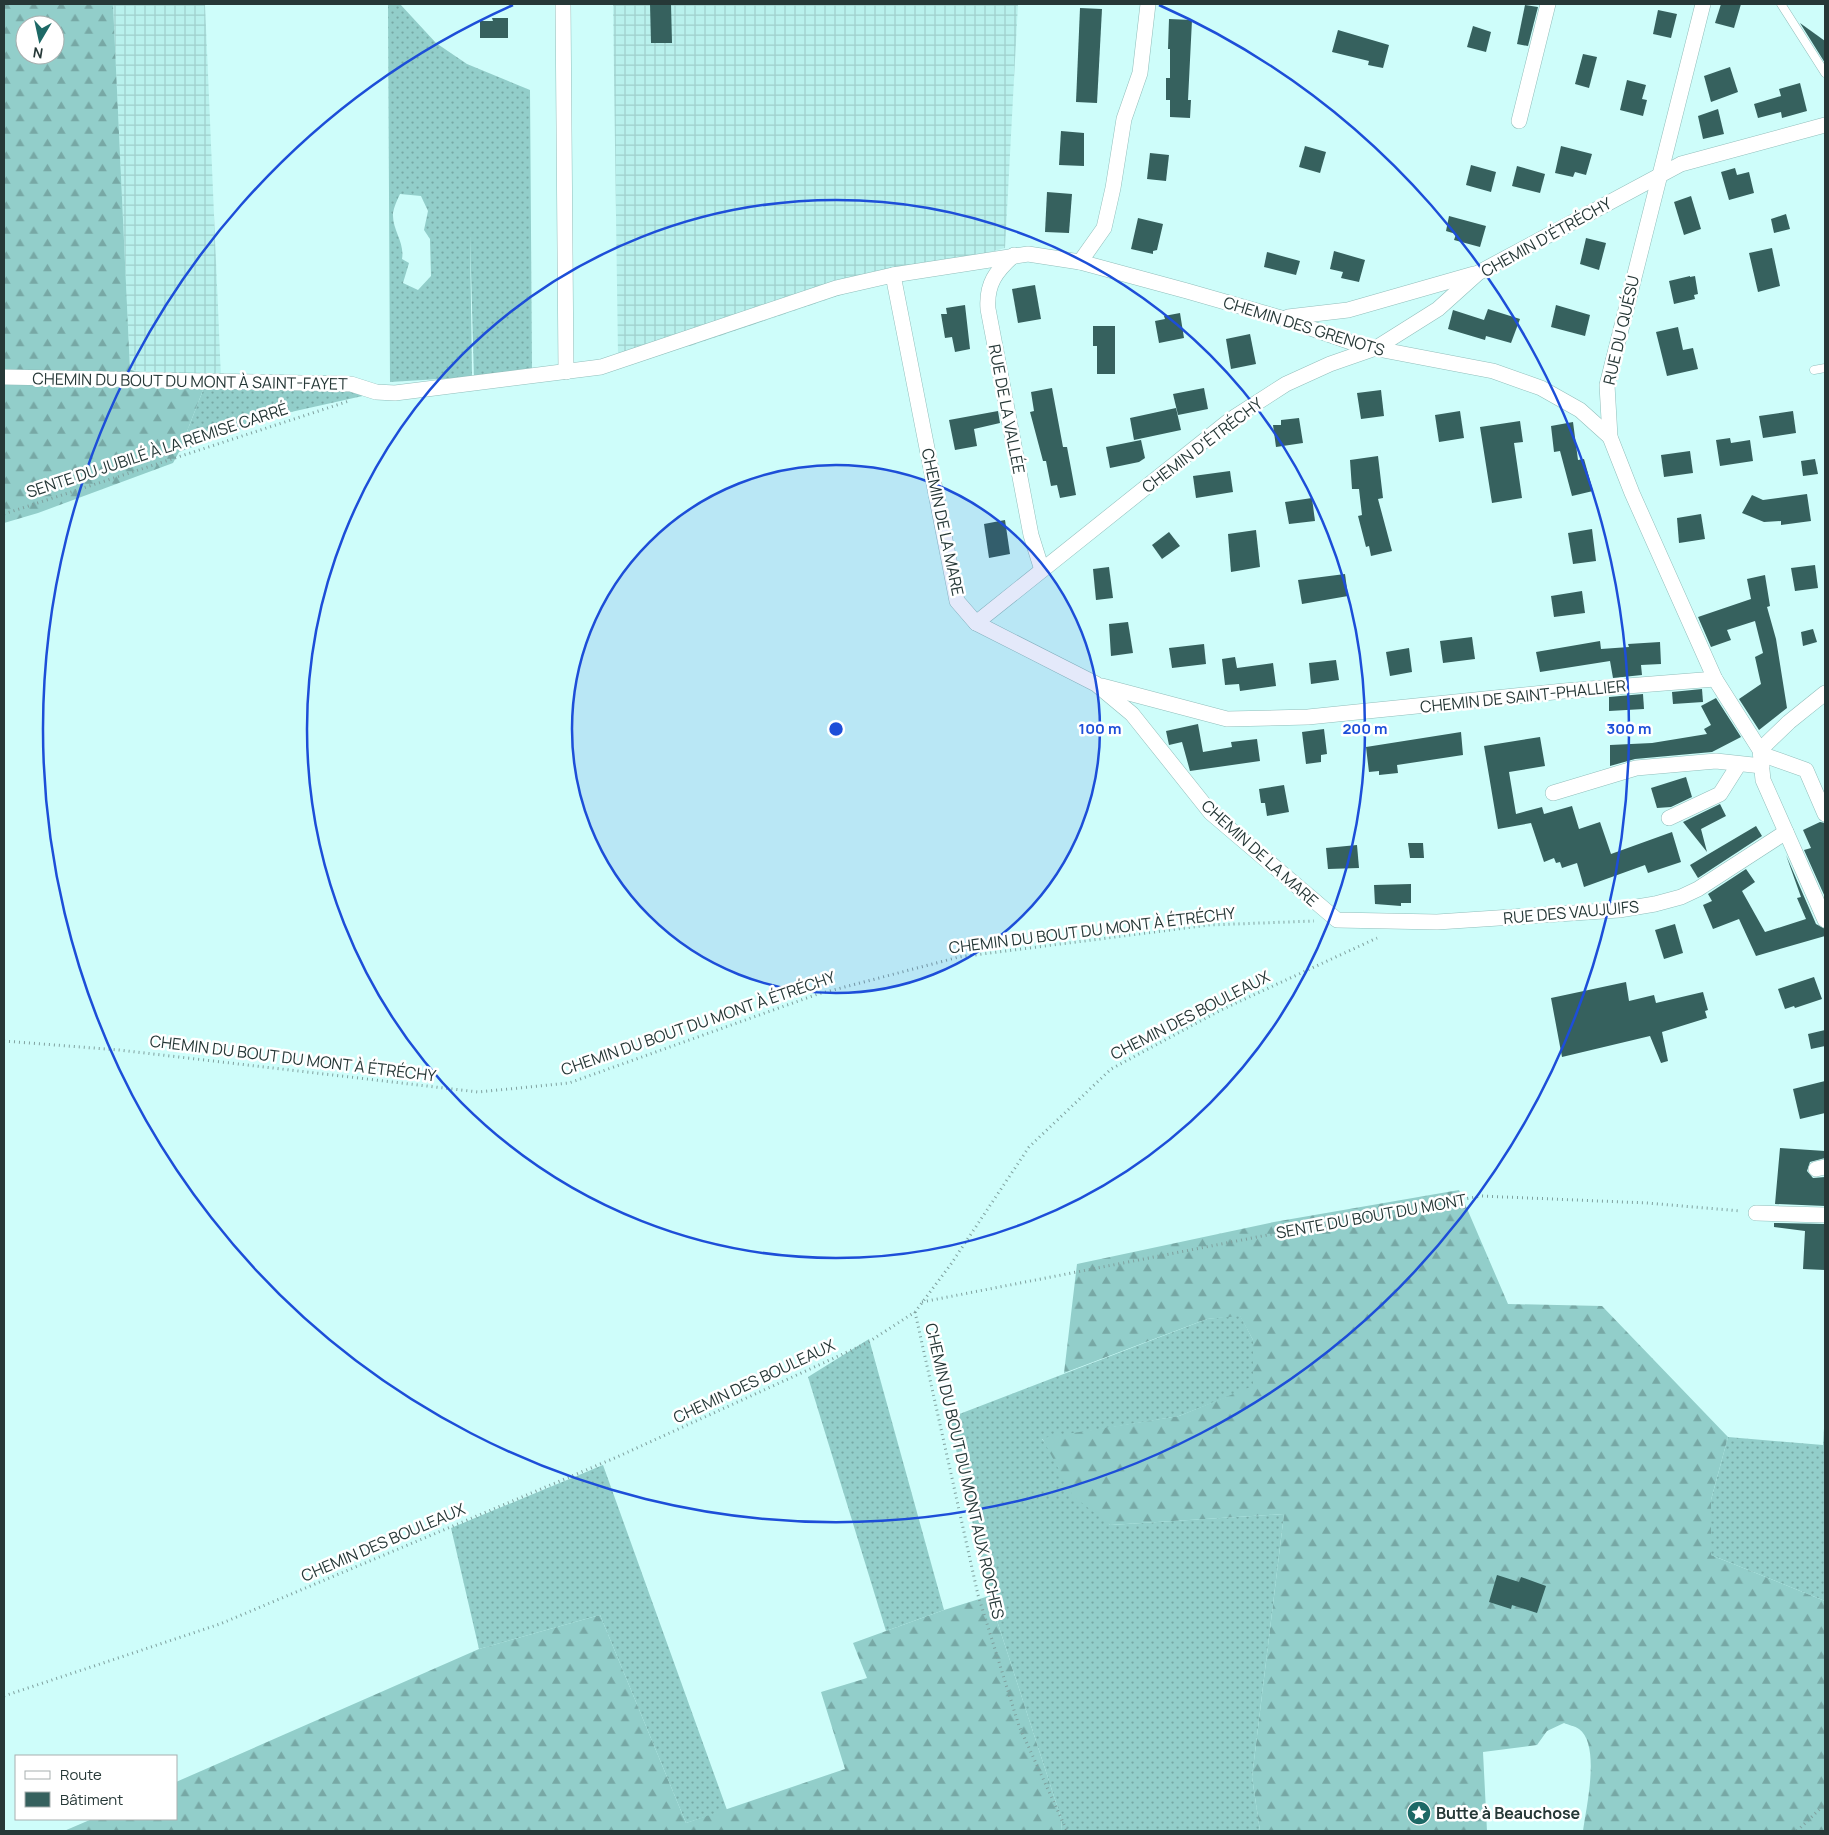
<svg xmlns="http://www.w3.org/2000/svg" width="1829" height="1835" font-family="Manrope,sans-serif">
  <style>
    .industrial { fill: url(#industrial-grid) }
    .grass { fill: url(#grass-dots); fill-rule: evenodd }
    .forest { fill: url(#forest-firs); fill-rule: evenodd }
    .building { fill: #36615e }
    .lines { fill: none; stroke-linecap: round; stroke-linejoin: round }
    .lane-casing { stroke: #91bebb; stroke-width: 9 }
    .street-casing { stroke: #91bebb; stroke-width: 16 }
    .path { stroke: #7fa09e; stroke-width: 3; stroke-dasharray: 1 4; stroke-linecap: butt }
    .lane { stroke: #fff; stroke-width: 8 }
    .street { stroke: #fff; stroke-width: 15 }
    .ring { fill: none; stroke: #1d4ed8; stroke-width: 2.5 }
    .labels { text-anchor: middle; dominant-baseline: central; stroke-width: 5; stroke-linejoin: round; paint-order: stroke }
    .street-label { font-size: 16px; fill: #263837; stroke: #fff }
    .poi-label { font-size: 16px; font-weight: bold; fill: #263837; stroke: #fff; text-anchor: start }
    .centre { fill: #1d4ed8; stroke: #fff; stroke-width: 2.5 }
    .ring-label { font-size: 15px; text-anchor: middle; font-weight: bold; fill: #1d4ed8; stroke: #fff; stroke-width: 5; stroke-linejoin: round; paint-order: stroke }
  </style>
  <defs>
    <pattern id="industrial-grid" width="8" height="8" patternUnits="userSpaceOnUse" patternTransform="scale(1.25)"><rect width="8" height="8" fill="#b9f1ed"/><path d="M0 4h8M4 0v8" fill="none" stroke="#9fcfcc"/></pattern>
    <pattern id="grass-dots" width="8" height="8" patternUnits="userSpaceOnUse" patternTransform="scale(1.25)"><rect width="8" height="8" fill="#92ceca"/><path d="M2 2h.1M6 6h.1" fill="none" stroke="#77a8a5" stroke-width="1.8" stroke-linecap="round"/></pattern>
    <pattern id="forest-firs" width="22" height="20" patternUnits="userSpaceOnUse" patternTransform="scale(1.25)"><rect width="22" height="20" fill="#92ceca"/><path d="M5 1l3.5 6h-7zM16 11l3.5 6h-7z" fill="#77a8a5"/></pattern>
  </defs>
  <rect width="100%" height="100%" fill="#cefdfa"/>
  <g class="industrial">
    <path d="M113,4H205L221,378L130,370Z"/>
    <path d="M613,4H1018L1005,248L885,280L690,346L618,356Z"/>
  </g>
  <g class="grass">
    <path d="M388,4H400L436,43L467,64L530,90L532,372L474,379L470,235L472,377L390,382ZM400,194L421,196L428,211L424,230L430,239L431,276L418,290L403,283L409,263L402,259C405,242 392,230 393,213C394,207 397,200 400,194Z"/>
    <path d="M205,385L385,391L282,414L179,452Z"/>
    <path d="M1240,1315L1253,1340V1387L1179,1416L1042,1439L1110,1525L1284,1514L1252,1777L1260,1831H1062L1061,1818L989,1596L949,1418L1207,1319Z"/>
    <path d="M869,1339L944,1610L886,1631L808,1377Z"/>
    <path d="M1825,1411V1601L1711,1555V1500L1728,1437L1823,1445Z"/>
    <path d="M603,1465L727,1810L686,1823L600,1615L479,1649L451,1528Z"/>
  </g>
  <g class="forest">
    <path d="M4,4H113L130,370L205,385L179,452L173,463L38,513L4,523ZM25,25H55V55H25Z"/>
    <path d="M1459,1190L1508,1304L1602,1306L1728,1437L1711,1500V1555L1825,1601V1831H1583C1586,1808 1601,1745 1579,1729C1575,1726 1568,1725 1564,1723L1547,1731L1537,1745L1483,1752L1487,1831H1260L1252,1777L1284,1514L1110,1525L1073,1496L1042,1438L1179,1416L1253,1386V1340L1240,1316L1207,1319L1064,1373L1077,1264L1274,1222Z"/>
    <path d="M989,1596L1061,1818L1062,1831H64L92,1819H176V1782L479,1649L600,1615L686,1823L845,1769L821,1692L867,1678L853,1643L944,1610Z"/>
  </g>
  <g class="building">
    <path d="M650,4H671L672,43H651Z"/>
    <path d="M1721,4H1741L1734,28L1715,23Z"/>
    <path d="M1525,5L1538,7L1528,46L1517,44Z"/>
    <path d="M1080,8L1102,9L1097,103L1076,102Z"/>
    <path d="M1658,10L1677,14L1671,38L1653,34Z"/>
    <path d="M492,18H508V38H480V21H493Z"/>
    <path d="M1169,19L1192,20L1188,100H1191L1190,118L1170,117V100H1166V78H1170V49H1168Z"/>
    <path d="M1800,23L1825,41V63Z"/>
    <path d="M1473,26L1491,32L1486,52L1467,47Z"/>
    <path d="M1338,30L1389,45L1383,68L1368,65L1369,61L1332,52Z"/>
    <path d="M1583,54L1597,57L1589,88L1575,84Z"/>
    <path d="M1730,67L1738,92L1711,102L1704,76Z"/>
    <path d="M1627,80L1646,85L1642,99L1647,100L1643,116L1620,110Z"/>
    <path d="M1800,83L1807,111L1782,118L1781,112L1758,118L1754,104L1781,96L1779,89Z"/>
    <path d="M1718,109L1724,134L1703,139L1698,116Z"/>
    <path d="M1061,131L1084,133V166L1059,165Z"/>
    <path d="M1305,146L1326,152L1320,173L1299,167Z"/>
    <path d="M1561,146L1592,154L1586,175L1575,172L1573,177L1555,173Z"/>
    <path d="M1150,153L1169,155L1166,181L1147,179Z"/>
    <path d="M1471,165L1496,172L1491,192L1466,185Z"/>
    <path d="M1517,166L1545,174L1540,193L1512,186Z"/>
    <path d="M1735,168L1737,175L1749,172L1754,193L1729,200L1721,172Z"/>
    <path d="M1047,192L1072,194L1069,233L1045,232Z"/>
    <path d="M1691,196L1701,229L1684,235L1674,202Z"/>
    <path d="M1786,214L1790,229L1774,233L1771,219Z"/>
    <path d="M1449,216L1486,226L1480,247L1454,240L1456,234L1446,231Z"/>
    <path d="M1138,218L1163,224L1157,250L1153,251V254L1131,249Z"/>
    <path d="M1586,238L1606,243L1599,270L1580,264Z"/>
    <path d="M1772,248L1780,286L1758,292L1749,253Z"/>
    <path d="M1334,251L1365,260L1359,282L1341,278L1343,272L1330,269Z"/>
    <path d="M1267,252L1300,261L1296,275L1264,267Z"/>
    <path d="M1690,276V277L1695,276L1698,294L1694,295L1695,299L1674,304L1669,281Z"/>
    <path d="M1035,285L1041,319L1018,323L1012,289Z"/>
    <path d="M965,305L970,349L955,352L952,337L945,338L941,314H947L946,308Z"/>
    <path d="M1556,305L1590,315L1585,336L1551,327Z"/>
    <path d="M1488,309L1520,319L1511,343L1486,336L1485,340L1448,329L1453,310L1484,320Z"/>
    <path d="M1180,313L1184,338L1159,343L1155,321L1165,319L1164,316Z"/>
    <path d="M1093,326H1115V374H1097V346H1093Z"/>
    <path d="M1678,327L1683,350L1693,348L1698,369L1667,376L1656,332Z"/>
    <path d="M1250,334L1256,364L1231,369L1226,339Z"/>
    <path d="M1052,388L1063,447H1067L1076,495L1060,498L1057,485L1051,486L1046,461H1043L1030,412L1034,411L1031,392Z"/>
    <path d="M1204,388L1208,409L1178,415L1173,394Z"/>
    <path d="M1381,390L1384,416L1361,419L1357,393Z"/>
    <path d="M1176,408L1181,430L1134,440L1130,418Z"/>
    <path d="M998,411L1000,423L974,429L977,446L955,450L949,420Z"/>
    <path d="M1460,411L1464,438L1439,442L1435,415Z"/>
    <path d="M1793,411L1796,433L1763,438L1759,416Z"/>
    <path d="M1299,418L1303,443L1276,447L1273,425H1281V420Z"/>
    <path d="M1520,421L1523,442L1514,443L1522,498L1492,503L1480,427Z"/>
    <path d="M1573,422L1578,460L1584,459L1593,491L1572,496L1560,451L1554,452L1551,426Z"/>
    <path d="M1730,438L1731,443L1750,440L1753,461L1720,466L1716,440Z"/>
    <path d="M1141,440L1145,458L1139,462L1110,468L1106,447Z"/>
    <path d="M1690,451L1693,473L1664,477L1661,455Z"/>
    <path d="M1378,456L1383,498L1378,499L1392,551L1371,556L1369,546L1366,547L1358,516L1362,515L1359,489H1352L1350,460Z"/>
    <path d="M1815,459L1818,474L1803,476L1801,461Z"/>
    <path d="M1230,471L1233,492L1196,498L1193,476Z"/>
    <path d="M1807,494L1811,521L1781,525V521L1764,522L1742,513L1752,495L1763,500Z"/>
    <path d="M1312,498L1315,521L1289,524L1285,502Z"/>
    <path d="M1701,514L1705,539L1679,543L1677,518Z"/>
    <path d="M1005,520L1010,554L989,558L984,524Z"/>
    <path d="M1592,529L1596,561L1573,564L1568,533Z"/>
    <path d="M1256,530L1260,567L1231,572L1228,534Z"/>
    <path d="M1169,532L1180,546L1162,559L1152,545Z"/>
    <path d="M1815,565L1818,588L1795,591L1791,568Z"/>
    <path d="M1109,567L1113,598L1096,600L1093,569Z"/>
    <path d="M1345,574L1348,596L1302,604L1298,580Z"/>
    <path d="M1765,575L1770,606L1767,607L1776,639L1787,708L1759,730L1739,699L1761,684L1755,657L1763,653L1755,621L1727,630L1731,640L1711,647L1698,617L1751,599L1747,579Z"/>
    <path d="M1582,591L1585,613L1554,617L1551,596Z"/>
    <path d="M1128,622L1133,653L1111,656L1109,624Z"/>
    <path d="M1813,629L1817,642L1803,646L1801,632Z"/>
    <path d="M1472,637L1475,659L1443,663L1440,641Z"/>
    <path d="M1600,641L1601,649L1629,647L1628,644L1660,642L1661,664L1641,665L1642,675L1613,678L1610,661L1540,672L1536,652Z"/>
    <path d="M1204,644L1206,664L1172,668L1169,648Z"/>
    <path d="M1409,648L1412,672L1390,676L1386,652Z"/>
    <path d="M1235,657L1237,668L1273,663L1276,686L1240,691L1239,684L1225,685L1222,659Z"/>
    <path d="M1336,660L1339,680L1311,684L1309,663Z"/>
    <path d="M1702,689L1703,702L1673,704L1672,692Z"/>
    <path d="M1643,694L1644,709L1609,711V697Z"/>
    <path d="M1716,698L1741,737L1712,752L1635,759L1610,766V745L1652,743L1707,734L1704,729L1711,725L1701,706Z"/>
    <path d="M1198,724L1203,752L1232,747L1231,742L1257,739L1260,761L1190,771L1182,742L1169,745L1166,731Z"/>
    <path d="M1324,729L1327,754L1321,755V762L1306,764L1302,732Z"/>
    <path d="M1461,732L1463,755L1397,765L1398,773L1379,775V771L1369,772L1366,747Z"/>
    <path d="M1540,737L1545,766L1509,772L1516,814L1542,807L1544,814L1572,806L1579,829L1600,822L1611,854L1672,832L1681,862L1648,873L1645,865L1584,887L1577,863L1562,868L1560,862L1556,863L1554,858L1544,862L1531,823L1498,829L1484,746Z"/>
    <path d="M1686,777L1692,797L1671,807L1657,808L1651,788Z"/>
    <path d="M1284,785L1289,812L1267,816L1265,803H1261L1259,789Z"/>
    <path d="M1720,804L1726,816L1701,829L1707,852L1683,822Z"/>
    <path d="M1820,822L1825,823V897L1804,850L1811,848L1803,830Z"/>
    <path d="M1756,826L1762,836L1698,878L1690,865Z"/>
    <path d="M1408,843H1423L1424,858H1410Z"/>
    <path d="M1357,845L1359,868L1328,869L1326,848Z"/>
    <path d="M1786,855L1816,924L1825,929V936L1756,956L1739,919L1713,929L1703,905L1712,901L1708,894L1746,869L1755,882L1742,891L1765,932L1806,919L1797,898L1801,897Z"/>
    <path d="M1411,884V903H1401V906L1375,904L1374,885Z"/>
    <path d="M1675,924L1683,953L1664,959L1655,930Z"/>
    <path d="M1814,977L1822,999L1795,1008L1794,1006L1785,1009L1778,989Z"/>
    <path d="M1626,982L1629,1001L1654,995L1656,1003L1703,992L1708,1010L1705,1011L1707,1018L1662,1032L1668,1061L1661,1063L1650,1036L1562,1057L1551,998Z"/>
    <path d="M1825,1030V1046L1811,1049L1808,1034Z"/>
    <path d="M1825,1081V1113L1800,1119L1793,1089Z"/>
    <path d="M1780,1148L1825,1151V1158L1810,1162L1807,1171L1813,1178L1825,1177V1206L1775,1204Z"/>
    <path d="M1774,1223L1825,1224V1270L1803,1269L1805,1231L1774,1227Z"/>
    <path d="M1497,1575L1519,1582L1521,1577L1546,1586L1537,1613L1512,1605L1511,1609L1489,1602Z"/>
  </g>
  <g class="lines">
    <g class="lane-casing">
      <g id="lane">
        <path d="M1781,4L1825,73"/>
        <path d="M1814,370L1825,368"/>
      </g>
    </g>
    <g class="street-casing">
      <g id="street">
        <path d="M563,4L566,372"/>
        <path d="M1703,4L1607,385L1610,437L1632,493L1715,679L1760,750L1763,780L1825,920"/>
        <path d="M1519,121L1548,4"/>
        <path d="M1014,255C996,271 986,284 988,309L1031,535L1042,570"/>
        <path d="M1080,262L1104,228L1113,188L1124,119L1140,73L1148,4"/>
        <path d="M893,275L957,601L976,623L1096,684L1132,714L1211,813L1337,920L1437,922L1619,910L1655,904L1681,897L1698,889L1786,832"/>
        <path d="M1288,317L1348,310L1474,274"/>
        <path d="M4,377L351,384L376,392L395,393L601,367L836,288L893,275L1028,254L1080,262L1187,291L1281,318L1362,346L1493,371L1541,388L1580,410L1610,437"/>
        <path d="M976,623L1230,420L1286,384L1330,364L1376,348L1438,309L1478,273L1681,164L1825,125"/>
        <path d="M1102,686L1227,719L1308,717L1564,691L1715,679"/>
        <path d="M1760,750L1789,722L1825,693"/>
        <path d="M1761,754L1806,770L1825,814"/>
        <path d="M1553,793L1636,768L1716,761L1762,766"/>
        <path d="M1669,818L1720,794L1739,764"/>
        <path d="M1816,1169L1825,1167"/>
        <path d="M1756,1213L1825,1215"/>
      </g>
    </g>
    <g class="path">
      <path d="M4,514L349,401"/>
      <path d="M4,1041L119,1050L478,1092L569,1083L818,994L959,957L1209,925L1314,921"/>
      <path d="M922,1302L1283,1232L1481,1196L1647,1203L1741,1211"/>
      <path d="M915,1312L978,1595L1019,1726L1067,1831"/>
      <path d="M4,1696L220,1624L617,1457L867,1343L915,1312L951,1264L1029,1147L1111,1069L1221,1010L1377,938"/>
      <path d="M1797,1831L1825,1804"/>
    </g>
    <use href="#lane" class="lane"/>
    <use href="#street" class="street"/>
  </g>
  <circle cx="836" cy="729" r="264" fill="#1d4ed8" fill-opacity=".12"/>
  <g class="ring">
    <circle cx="836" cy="729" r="264"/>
    <circle cx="836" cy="729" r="529"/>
    <path d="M1159 5A793 793 0 1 1 513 5"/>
  </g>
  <defs>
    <g id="sight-disc" transform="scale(1.25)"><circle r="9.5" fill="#1d6966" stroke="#fff"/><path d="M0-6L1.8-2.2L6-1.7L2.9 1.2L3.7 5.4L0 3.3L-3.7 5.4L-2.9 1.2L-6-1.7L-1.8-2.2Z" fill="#fff"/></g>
  </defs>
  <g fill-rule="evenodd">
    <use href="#sight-disc" x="1419" y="1813"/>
  </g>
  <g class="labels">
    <g class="street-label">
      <text transform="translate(1546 237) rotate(-29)">CHEMIN D'ÉTRÉCHY</text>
      <text transform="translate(1304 326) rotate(17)">CHEMIN DES GRENOTS</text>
      <text transform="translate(1621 330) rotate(-77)">RUE DU QUÉSU</text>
      <text transform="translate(190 381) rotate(1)">CHEMIN DU BOUT DU MONT À SAINT-FAYET</text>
      <text transform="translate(1007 409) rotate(79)">RUE DE LA VALLÉE</text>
      <text transform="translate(1202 445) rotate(-37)">CHEMIN D'ÉTRÉCHY</text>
      <text transform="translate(157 450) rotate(-18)">SENTE DU JUBILÉ À LA REMISE CARRÉ</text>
      <text transform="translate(943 522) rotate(78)">CHEMIN DE LA MARE</text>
      <text transform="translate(1523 696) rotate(-6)">CHEMIN DE SAINT-PHALLIER</text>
      <text transform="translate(1260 853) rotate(42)">CHEMIN DE LA MARE</text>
      <text transform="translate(1571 912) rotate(-5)">RUE DES VAUJUIFS</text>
      <text transform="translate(1092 930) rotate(-7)">CHEMIN DU BOUT DU MONT À ÉTRÉCHY</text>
      <text transform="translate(1190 1015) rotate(-27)">CHEMIN DES BOULEAUX</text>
      <text transform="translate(698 1023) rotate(-19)">CHEMIN DU BOUT DU MONT À ÉTRÉCHY</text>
      <text transform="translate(293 1058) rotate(7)">CHEMIN DU BOUT DU MONT À ÉTRÉCHY</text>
      <text transform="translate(1371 1216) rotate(-10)">SENTE DU BOUT DU MONT</text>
      <text transform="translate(754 1381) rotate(-25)">CHEMIN DES BOULEAUX</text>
      <text transform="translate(965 1471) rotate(77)">CHEMIN DU BOUT DU MONT AUX ROCHES</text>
      <text transform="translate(383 1542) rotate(-23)">CHEMIN DES BOULEAUX</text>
    </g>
    <g class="poi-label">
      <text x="1436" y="1813">Butte à Beauchose</text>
    </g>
  </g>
  <circle cx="836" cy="729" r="8" class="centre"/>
  <g class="ring-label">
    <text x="1100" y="734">100 m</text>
    <text x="1365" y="734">200 m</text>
    <text x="1629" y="734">300 m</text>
  </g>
  <rect width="1829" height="1835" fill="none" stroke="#263837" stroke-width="10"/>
  <rect x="15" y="1755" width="162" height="65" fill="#ffffff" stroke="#a8afaf"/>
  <rect x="25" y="1771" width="25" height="8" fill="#ffffff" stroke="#a8afaf"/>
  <text x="60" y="1780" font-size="15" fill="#263837">Route</text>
  <rect x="25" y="1792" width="25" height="15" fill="#36615e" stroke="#a8afaf"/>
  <text x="60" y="1805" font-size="15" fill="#263837">Bâtiment</text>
  <g transform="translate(40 40) rotate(189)"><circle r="24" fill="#ffffff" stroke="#a8afaf"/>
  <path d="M0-4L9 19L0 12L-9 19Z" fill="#1d6966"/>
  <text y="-8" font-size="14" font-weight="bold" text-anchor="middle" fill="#263837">N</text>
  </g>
</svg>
